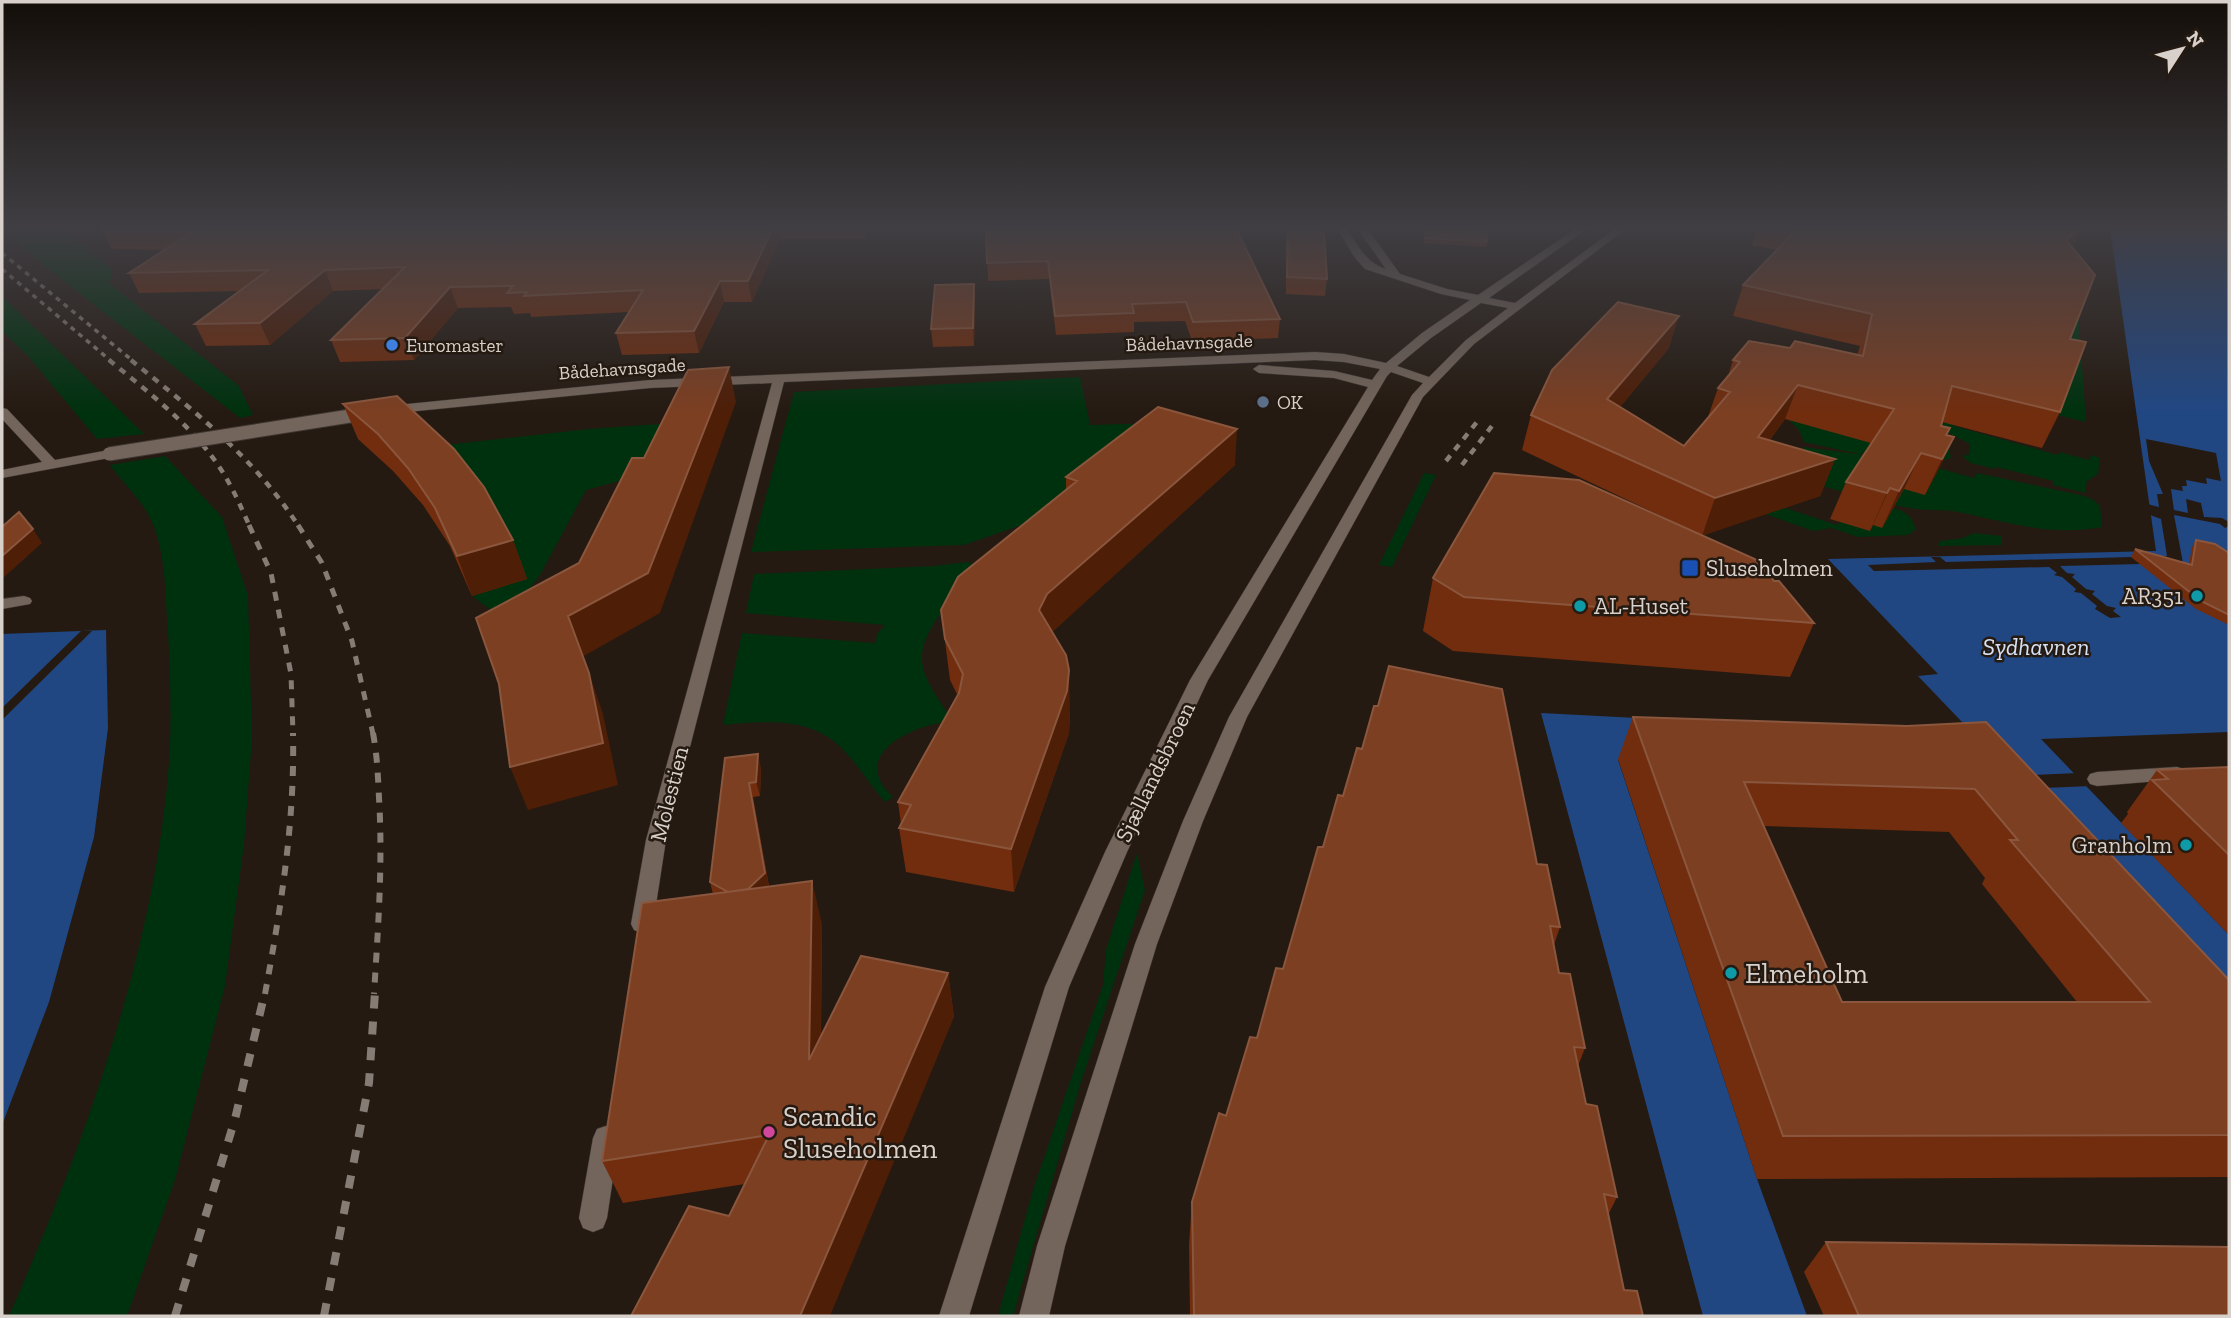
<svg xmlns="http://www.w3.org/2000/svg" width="2231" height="1318" font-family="'Zilla Slab',serif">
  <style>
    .green { fill: #00310e }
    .water { fill: #214783 }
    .pier { fill: #251a11 }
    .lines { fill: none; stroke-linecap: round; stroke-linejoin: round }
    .minor-casing { stroke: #3e3631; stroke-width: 1 }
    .minor { fill: #73655b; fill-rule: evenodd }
    .rail-far4 { stroke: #857c75; stroke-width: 3.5; stroke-dasharray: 5 5; stroke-linecap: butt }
    .rail-far3 { stroke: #857c75; stroke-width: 4.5; stroke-dasharray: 7 7; stroke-linecap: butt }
    .rail-far2 { stroke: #857c75; stroke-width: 5; stroke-dasharray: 9 9; stroke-linecap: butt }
    .rail-far1 { stroke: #857c75; stroke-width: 6; stroke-dasharray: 10 10; stroke-linecap: butt }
    .rail { stroke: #857c75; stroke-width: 8; stroke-dasharray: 13 13; stroke-linecap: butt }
    .minor-bridge-casing { stroke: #3e3631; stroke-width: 15; stroke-linecap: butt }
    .minor-bridge { stroke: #73655b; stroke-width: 13 }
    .wall { fill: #712d0e; fill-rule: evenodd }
    .shaded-wall { fill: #4e1e07 }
    .building { fill: #7c3f22; stroke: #8a563d; stroke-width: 2; fill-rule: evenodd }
    .shop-dot { fill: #3f7fe0; stroke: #251a11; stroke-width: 2.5 }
    .service-dot { fill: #5c6f8a; stroke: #251a11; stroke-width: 2.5 }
    .transit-dot { fill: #1a4fb4; stroke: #251a11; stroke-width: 2.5 }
    .culture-dot { fill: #0f9aa8; stroke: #251a11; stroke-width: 2.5 }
    .hotel-dot { fill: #d1479c; stroke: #251a11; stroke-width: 2.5 }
    .labels { text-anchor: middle; stroke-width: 5; stroke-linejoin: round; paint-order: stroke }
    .far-street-label { font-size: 19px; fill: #d8d0ca; stroke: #251a11 }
    .far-poi-label { font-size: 19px; fill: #d8d0ca; stroke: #251a11; text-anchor: start }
    .poi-label { font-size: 23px; fill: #d8d0ca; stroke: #251a11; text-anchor: start }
    .street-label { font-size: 23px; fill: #d8d0ca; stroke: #251a11 }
    .water-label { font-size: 24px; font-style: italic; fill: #d6e2f5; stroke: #251a11 }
    .near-poi-label { font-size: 28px; fill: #d8d0ca; stroke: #251a11; text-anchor: start }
  </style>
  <rect width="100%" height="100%" fill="#251a11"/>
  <path class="green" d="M2 228H61L112 269 110 284 239 386 253 415 240 418 47 268Z
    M2077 293 2086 422 2011 404Z
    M2 296 144 434 97 439 28 356 2 331Z
    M1080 377 1090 425 1165 423 1048 516 964 545 751 552 794 392Z
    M1793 386 1955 423 1954 426 2058 455 2060 452 2089 460 2091 455 2100 458 2098 474 2087 481 2085 493 2053 485V481L1996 467 1995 469 1971 463 1962 456 1970 454V444L1945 431Z
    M1779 410 1948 444 1951 458 1943 460 1874 452 1859 454 1804 442 1799 430Z
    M687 422 627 479 586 490 540 575 530 588 521 597 491 610 472 596 526 579 427 447 589 429Z
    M1804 447 1916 462 1974 478 1977 473 2081 495 2092 499 2100 506 2102 527C2049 537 2008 522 1958 512 1942 509 1925 511 1910 508 1871 502 1832 488 1795 478L1789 470Z
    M165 456 222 517 248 596 252 738 244 844 225 986 175 1180 127 1316H9C84 1145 155 950 169 763 172 719 170 674 168 630 165 594 166 548 149 516 140 498 122 482 110 465Z
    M1424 473 1436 475 1392 567 1379 565Z
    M1733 491 1837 525 1840 522 1873 525 1892 507C1906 512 1911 515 1916 529L1908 535 1858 537 1832 528 1813 531 1768 515Z
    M1974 533 2002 536V545L1938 546 1940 541 1963 538Z
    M966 562 982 565C962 589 921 627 922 659 922 680 943 704 952 721 915 724 846 754 893 797L885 802C870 785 854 759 837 744 805 716 761 722 723 725L742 633 875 643 877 634 885 625 746 613 754 574 934 566Z
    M1137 853 1145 890 1081 1082 1013 1316H998L1033 1190 1103 985 1106 950Z"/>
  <path class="water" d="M2110 228H2229V732L2041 739 2229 935V1006L1997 762 1618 760 1757 1179 1807 1316H1703L1541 713 1849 729 1963 723 1918 676 1938 674 1828 559 2156 551Z
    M106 630 108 728 94 837 49 1002 2 1125V634Z"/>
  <path class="pier" d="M2146 439 2216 453 2221 481 2206 478 2207 484 2186 480 2187 486H2182L2183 491 2171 489 2174 510 2188 513 2186 499 2201 503 2204 517 2222 518 2229 522V526L2225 528 2220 524 2174 515 2183 563 2060 566 2067 573 2075 574 2072 577 2086 589 2095 591 2092 594 2107 606 2116 608 2113 611 2121 617 2110 618 2095 609 2097 606 2081 593 2074 592 2076 589 2062 577 2054 575 2057 573 2049 567 1874 571 1868 565 1936 562 1931 557H1940L1946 562 2167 556 2161 519 2150 515 2147 504 2159 507 2157 494H2163L2149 461Z
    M81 631H92L2 720V708Z
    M2079 773 2091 786 2019 789 2008 776Z"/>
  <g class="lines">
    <g class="minor-casing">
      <path id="minor" d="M1337 228H1347C1358 246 1365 262 1386 269L1357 228H1367L1400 274 1447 289 1478 295 1577 228H1588L1489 298 1515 303 1616 228H1627L1474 344 1423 397 1247 717 1203 821 1157 944 1065 1246 1049 1316H1019L1037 1246 1135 944 1183 821 1229 717 1412 395 1423 383 1391 372 1387 376 1208 680 1127 852 1069 987 969 1316H939L1045 987 1105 852 1190 680 1368 387 1334 378 1259 373 1253 369 1259 365 1334 371 1372 380 1380 369 1344 362 1315 360 784 382 666 840 653 924 650 930 642 933 634 930 631 924 646 840 772 383 650 388 397 413 391 409 397 405 650 380 1315 352 1344 354 1386 363 1422 333 1470 300 1441 294 1365 269 1355 258ZM1481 303 1508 308 1466 340 1429 377 1397 366 1431 338Z
        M2 408 7 409 55 460 109 450 116 454 109 458 2 478V470L42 462 2 419Z
        M24 596 30 598 32 601 30 604 2 609V599Z
        M2177 767 2184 769 2187 774 2184 779 2097 786 2090 784 2087 779 2090 774 2097 772Z
        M606 1126 615 1129 619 1138 607 1218 603 1228 593 1232 583 1228 579 1218 593 1138 597 1129Z"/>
    </g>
    <use href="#minor" class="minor"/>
    <path class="rail-far4" d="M2 253 133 361
      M2 269 111 361"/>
    <path class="rail-far3" d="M109 360C152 395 202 433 229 483 237 497 243 512 250 527
      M131 360C193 410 256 459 299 527
      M1446 461 1480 418
      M1462 465 1495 422"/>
    <path class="rail-far2" d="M249 525 271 573 291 674 293 734
      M298 525 322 563 352 641 373 734"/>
    <path class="rail-far1" d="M373 733C377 754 378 776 379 798 383 863 378 929 374 994
      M265 994C281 907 295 821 293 733"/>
    <path class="rail" d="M175 1316 235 1119 265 992
      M324 1316 369 1083 375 992"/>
    <g class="minor-bridge-casing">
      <path id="minor-bridge" d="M109 454 369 413"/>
    </g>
    <use href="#minor-bridge" class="minor-bridge"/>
  </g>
  <path class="wall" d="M106 228H867L866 239H780L752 302H724L699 353 622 355 616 333 629 312 531 317 530 313 514 314 511 307 458 308 414 360 340 362 331 340 383 289 333 291 270 345 206 346 195 324 240 291 139 293 129 273 164 250 112 249 102 230Z
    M986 228 1280 319 1278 338 1192 341 1185 321 1134 322V332L1056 335 1049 279 988 281Z
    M1424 228H1486L1487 242 1486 247 1424 243Z
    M1757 228H2062L2072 248 2070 339 2060 412 2042 448 1942 422 1941 426 1947 435 1954 437 1925 495 1904 489 1882 528 1873 525 1870 531 1830 519 1846 482 1871 443 1785 419 1769 441 1835 459 1820 496 1702 535 1774 581 1814 623 1790 677 1453 651 1423 631 1433 578 1695 532 1522 450 1531 415 1669 348 1620 407 1684 446 1708 417 1718 388 1728 376 1733 360 1790 348 1857 355 1860 346 1733 316 1743 285 1777 250 1752 245Z
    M1288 231 1327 279 1325 296 1286 294V247Z
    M974 284 975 301 974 346 933 347 931 329Z
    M343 404 513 540 527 579 472 596 450 546 423 505 393 471 358 439Z
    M1235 465 1052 632 1070 712 1069 733 1014 892 906 872 899 828 901 824 898 802 958 696 950 680 941 610 1066 490V477Z
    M2196 540 2229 553V625L2196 609 2131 557 2135 549 2189 564 2192 547Z
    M1633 717 1907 726 2229 980V1177L1757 1179 1618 759ZM1764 826 1949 832 1985 878 1982 884 2077 1002H1842Z
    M725 758 761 768 760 796 753 797 769 886 822 924 821 1036 948 973 954 1017 729 1216 745 1184 623 1203 602 1161 713 894 710 882Z
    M2229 767V935L2121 823 2128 814 2127 812 2157 770Z
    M1343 796 1537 864 1560 927 1554 945 1559 973 1585 1048 1578 1066 1586 1104 1617 1197 1608 1215 1624 1290 1643 1316H1190L1189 1244 1192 1202 1283 969 1323 847Z
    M1826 1242 2229 1316H1824L1804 1272Z"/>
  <path class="shaded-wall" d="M773 228H778L780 239 752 302 748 281Z
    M2081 230 2067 259 2066 240Z
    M325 270 333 291 270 345 260 323Z
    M720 281 724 302 699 353 694 331Z
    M974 284 975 301 974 346 973 328Z
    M450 287 458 308 414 360 405 338Z
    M1679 316 1669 348 1598 434 1607 399Z
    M729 367 736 402 660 613 582 657 568 616Z
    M1798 385 1785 419 1745 473 1758 437Z
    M1237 429 1235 465 1049 635 1039 610 1047 594Z
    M1954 437 1937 473 1925 495 1942 459Z
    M1921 453 1904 489 1882 528 1899 491Z
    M1835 459 1820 496 1702 536 1715 498Z
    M1890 488 1873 525 1870 531 1887 493Z
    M33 529 42 543 2 579V556Z
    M513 540 527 579 472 596 457 556Z
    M1069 670 1070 712 1069 733 1014 892 1011 849Z
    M589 673 603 714 618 785 528 810 510 767Z
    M758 754 761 768 760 796 756 782Z
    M749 783 769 887 743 912Z
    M812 881 822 924 820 1103 809 1060Z
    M948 973 954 1017 830 1316H800Z"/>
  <path class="building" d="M106 228H773L748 281H720L694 331 616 333 643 290 524 296 527 292 507 293 513 286 450 287 405 338 331 340 405 267 325 270 260 323 195 324 268 270 129 273 194 231 102 230Z
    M986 228H1236L1280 319 1193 322 1186 302 1132 304 1134 313 1055 316 1048 261 987 263Z
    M1425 228H1486L1487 242 1425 238Z
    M1798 228H2062L2081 230 2066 240 2095 275 2070 339 2086 342 2060 412 1952 386 1941 426 1950 428 1946 435 1954 437 1942 459 1921 453 1899 491 1890 488 1887 493 1846 482 1894 409 1798 385 1758 437 1835 459 1715 498 1531 415 1552 370 1618 302 1679 316 1607 399 1684 446 1730 392 1718 388 1740 362 1733 360 1749 341 1790 348 1795 341 1863 356 1872 314 1743 285Z
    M1288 231 1324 232 1327 279 1287 277Z
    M974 284 973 328 931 329 935 285Z
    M729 367 648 573 568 616 589 673 603 743 510 767 499 684 476 618 579 563 632 458H644L688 370Z
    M397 396 454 449 484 487 513 540 457 556 435 508 408 468 378 434 343 404Z
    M1158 407 1237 429 1047 594 1039 610 1066 655 1069 670 1067 691 1011 849 899 828 911 805 898 802 959 693 963 674 945 639 941 610 958 577 1077 481 1066 477Z
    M1494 473 1579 480 1757 560 1774 581H1779L1814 623 1464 597 1433 578Z
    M19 512 33 529 2 556V527Z
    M2196 540 2215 544 2229 553V615L2201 601 2135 549 2192 565Z
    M1389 666 1502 689 1537 864 1547 865 1560 927 1550 926 1559 973 1570 974 1585 1048 1574 1047 1586 1104 1597 1106 1617 1197 1604 1194 1624 1290 1637 1291 1643 1316H1194L1192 1202 1219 1113 1226 1116 1250 1037 1257 1038 1276 968 1283 969 1318 847H1323L1338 795 1343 796 1357 748 1362 749 1374 706H1378Z
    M1633 717 1907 726 1986 722 2229 980V1135L1783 1136ZM1744 782 1975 789 2018 840H2010L2150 1002H1842Z
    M758 754 756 782 749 783 765 873 748 889 728 892 710 882 725 758Z
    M2229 767V855L2152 780 2168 779 2157 770Z
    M812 881 809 1060 861 956 948 973 800 1316H631L689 1206 729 1216 769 1135 602 1161 642 903Z
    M1826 1242 2229 1247V1316H1859Z"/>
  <linearGradient id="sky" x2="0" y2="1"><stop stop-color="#140e09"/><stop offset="0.55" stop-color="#403e43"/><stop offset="1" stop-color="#403e43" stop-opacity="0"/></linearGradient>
  <rect width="2231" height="413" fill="url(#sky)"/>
  <circle class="shop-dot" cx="392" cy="345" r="7"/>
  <circle class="service-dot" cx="1263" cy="402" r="7"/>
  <rect class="transit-dot" x="1681" y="559" width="18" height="18" rx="3.5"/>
  <g class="culture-dot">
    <circle cx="2197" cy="596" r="7"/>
    <circle cx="1580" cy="606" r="7"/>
    <circle cx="2186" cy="845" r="7"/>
    <circle cx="1731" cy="973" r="7"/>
  </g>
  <circle class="hotel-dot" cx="769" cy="1132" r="7"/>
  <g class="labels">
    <g class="far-street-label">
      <text transform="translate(1189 342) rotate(-2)" y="7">Bådehavnsgade</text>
      <text transform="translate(622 368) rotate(-4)" y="7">Bådehavnsgade</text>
    </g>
    <g class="far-poi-label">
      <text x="406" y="352">Euromaster</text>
      <text x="1277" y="409">OK</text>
    </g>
    <g class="poi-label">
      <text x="1706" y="576">Sluseholmen</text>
      <text x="2183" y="604" text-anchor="end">AR351</text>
      <text x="1594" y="614">AL-Huset</text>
      <text x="2172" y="853" text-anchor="end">Granholm</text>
    </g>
    <g class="street-label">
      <text transform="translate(1155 772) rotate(-64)" y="8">Sjællandsbroen</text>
      <text transform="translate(669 794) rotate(-76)" y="8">Molestien</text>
    </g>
    <g class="water-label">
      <text x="2036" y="655">Sydhavnen</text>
    </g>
    <g class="near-poi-label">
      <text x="1745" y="983">Elmeholm</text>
      <text x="783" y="1126">Scandic<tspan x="783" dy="32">Sluseholmen</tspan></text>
    </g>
  </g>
  <rect width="2231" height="1318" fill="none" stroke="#d8d0ca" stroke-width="7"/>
  <g transform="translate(2182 49) rotate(54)" stroke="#251a11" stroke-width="5" paint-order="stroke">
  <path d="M0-5L12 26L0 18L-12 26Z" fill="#d8d0ca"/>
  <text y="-10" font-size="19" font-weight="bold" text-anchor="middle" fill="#d8d0ca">N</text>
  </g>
</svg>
